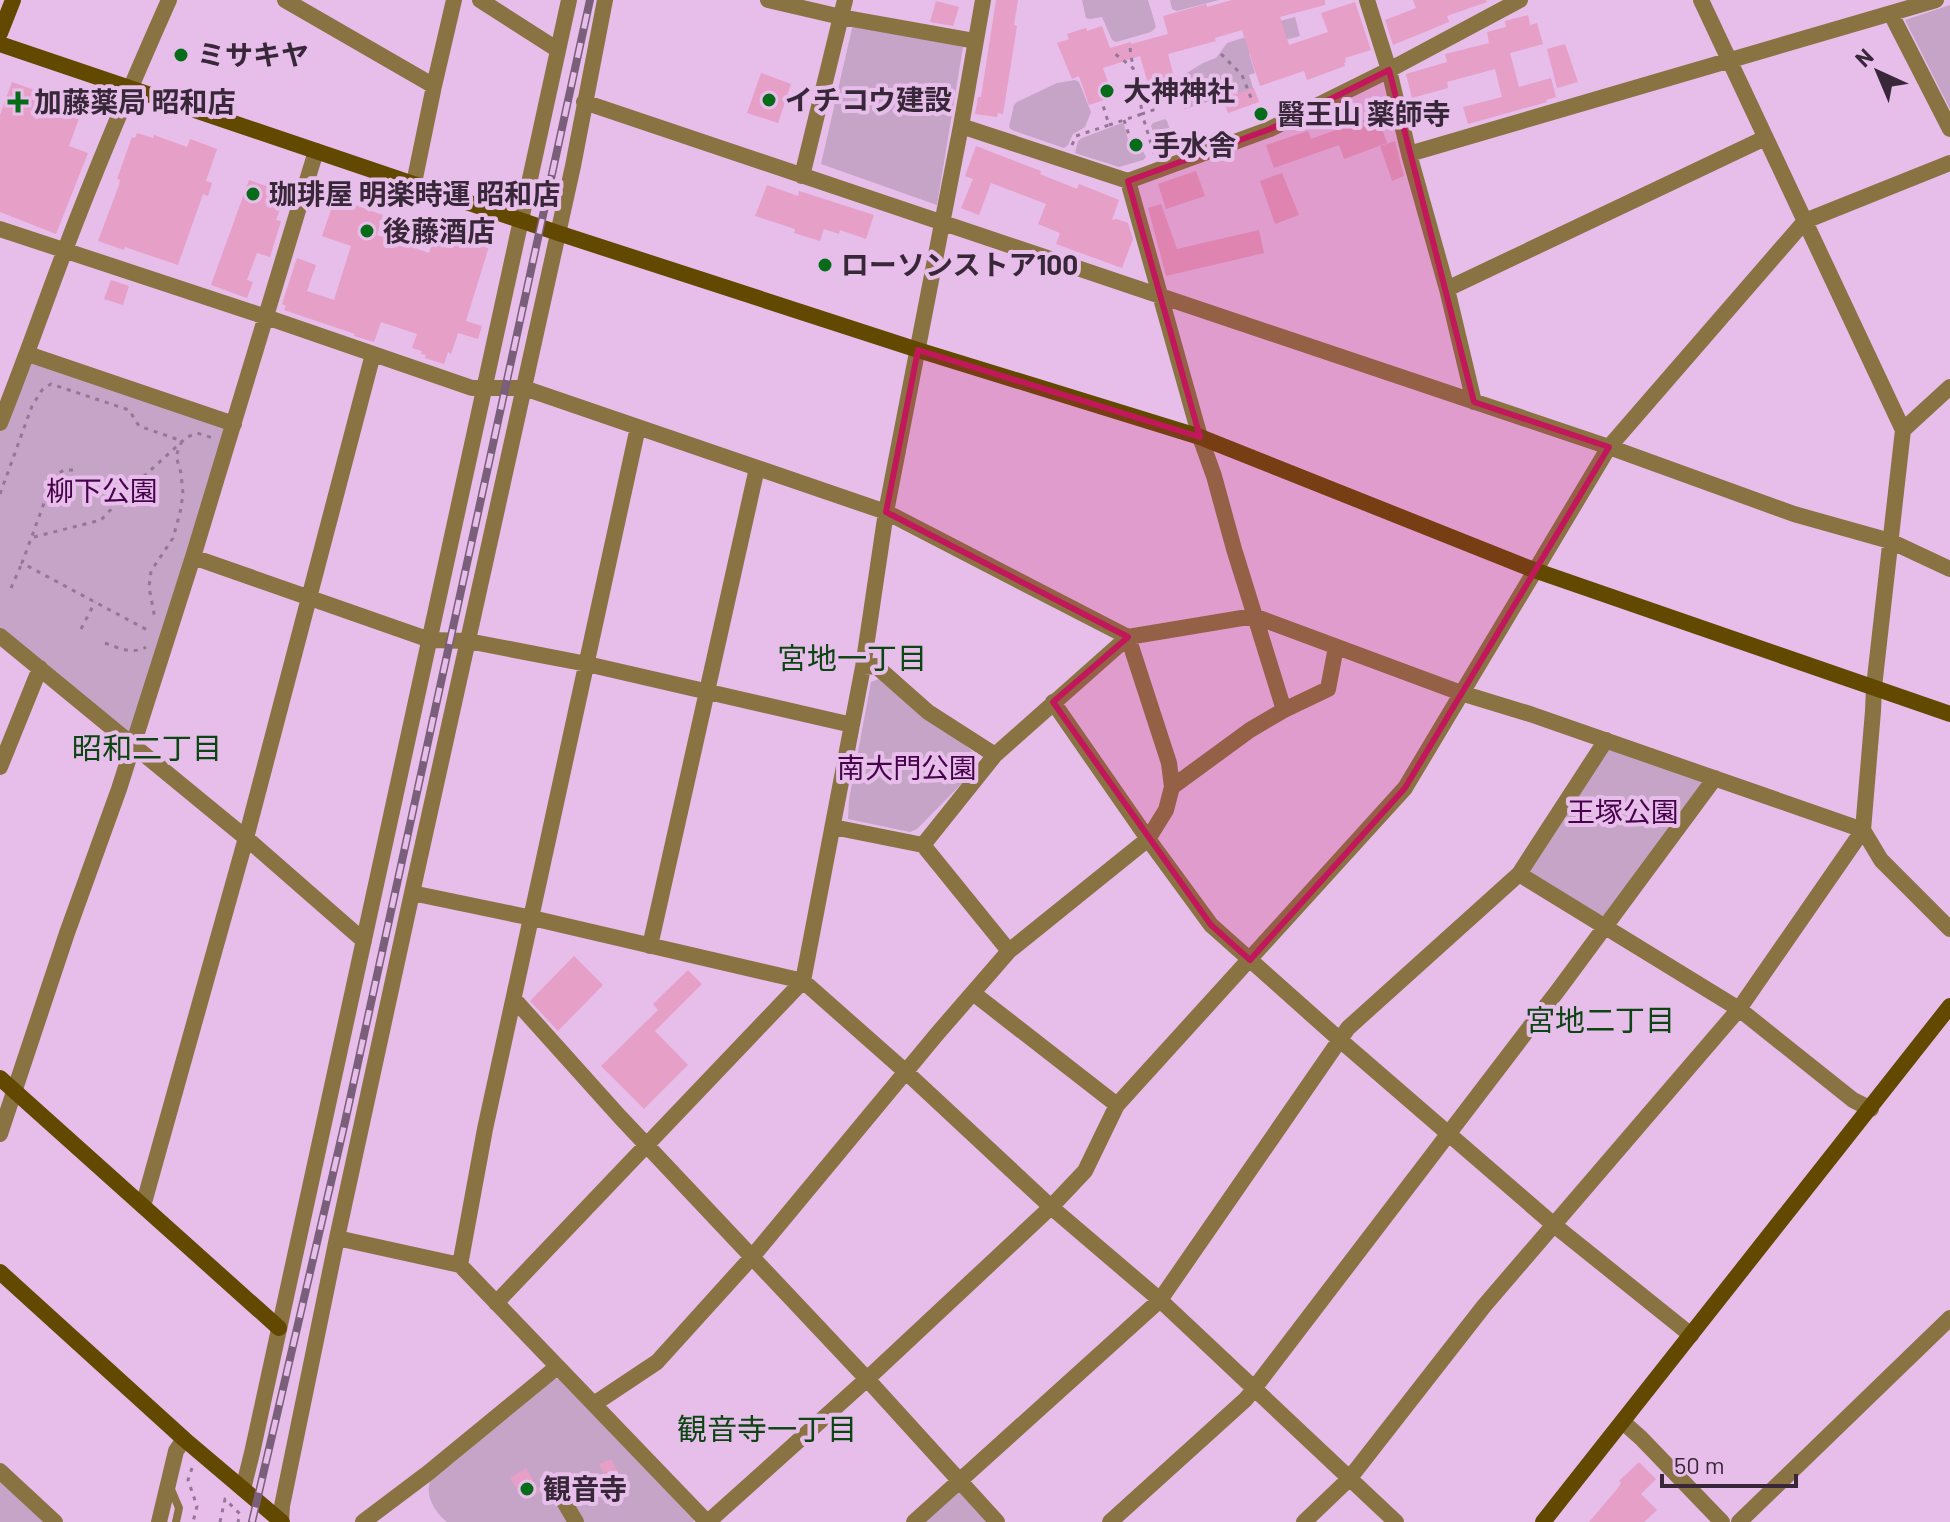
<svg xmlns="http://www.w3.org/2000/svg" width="1950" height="1522" font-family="Barlow,'Noto Sans JP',sans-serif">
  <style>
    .green { fill: #c5a4c7 }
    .building { fill: #e69fc7 }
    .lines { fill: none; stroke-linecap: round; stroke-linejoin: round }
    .path { stroke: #947696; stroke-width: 3; stroke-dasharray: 4 6; stroke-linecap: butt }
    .lane { stroke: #897343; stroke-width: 8 }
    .street { stroke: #897343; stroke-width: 16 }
    .secondary { stroke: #634800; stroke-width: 16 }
    .rail-casing { stroke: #795f7a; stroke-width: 8 }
    .rail { stroke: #e7bdea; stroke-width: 5; stroke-dasharray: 15; stroke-linecap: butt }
    .marked { fill: #c2185b; fill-opacity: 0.2; stroke: #c2185b; stroke-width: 6; stroke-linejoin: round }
    .poi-dot { fill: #076c19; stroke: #e7bdea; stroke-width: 3 }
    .labels { text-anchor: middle; stroke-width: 8; stroke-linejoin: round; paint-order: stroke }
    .poi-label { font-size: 28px; font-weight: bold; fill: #372738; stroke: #e7bdea; text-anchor: start }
    .park-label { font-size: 28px; fill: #46034c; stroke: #e7bdea }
    .neighbourhood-label { font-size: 30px; fill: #0b4612; stroke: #e7bdea }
  </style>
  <rect width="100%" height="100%" fill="#e7bdea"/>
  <path class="green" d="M1082 0H1148L1156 27 1151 32 1116 42 1112 40 1102 17 1090 19 1086 18Z
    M1170 0H1219L1177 11 1172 9Z
    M1950 5V109L1905 20Z
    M1295 17 1300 36 1266 45 1261 26Z
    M853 24 963 47 937 205 821 164Z
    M1259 33 1264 47 1249 53 1255 73 1249 75 1257 101 1243 106 1238 92 1185 109 1176 83 1177 79 1203 63 1216 58 1227 43Z
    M1075 80 1079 82 1091 112 1085 127 1073 134 1068 145 1064 148 1012 130 1009 127 1014 105 1017 102 1057 83Z
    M1165 119 1167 121 1173 138 1171 141 1160 144 1157 142 1151 126 1153 123Z
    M1122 123 1124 124 1131 152 1142 149 1146 157 1143 160 1119 167 1075 153 1078 141 1082 138Z
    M30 357 230 426 132 740 0 632V431Z
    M879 679 971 750 977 757 978 767 917 829 910 832 848 819 849 800 871 682Z
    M1608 745 1705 781 1604 920 1527 872Z
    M560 1378 694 1520 693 1522H447C434 1512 421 1490 434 1475 439 1470 446 1467 452 1464L547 1381Z
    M0 1477 48 1522H0Z
    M959 1488 990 1522H921Z"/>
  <path class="building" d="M996 0H1018L1014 25 1017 26 1003 114 998 113 997 117 975 114 978 97H981Z
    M1232 0H1325V5L1280 17 1289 45 1328 32 1321 13 1355 2 1371 50 1345 58 1346 62 1344 63 1345 66 1307 80 1304 71 1260 86 1242 30 1215 38 1216 41 1168 54 1174 77 1148 84 1140 56 1103 68 1113 97 1089 105 1079 76 1072 79 1057 43 1069 39 1067 34 1086 28 1087 31 1102 26 1110 48 1131 42V44L1168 34 1163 16 1206 4 1207 7Z
    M1413 0H1486L1487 2 1447 16 1449 22 1393 45 1385 20 1416 8Z
    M936 1 959 7 953 26 930 22Z
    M1528 15 1530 25 1537 23 1543 44 1510 53 1519 87 1551 78 1556 97 1546 100 1547 102 1468 124 1463 107 1502 97 1495 69 1447 82 1448 88 1412 98 1406 74 1447 62 1445 54 1489 43 1487 32 1506 27 1505 21Z
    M1565 44 1578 82 1557 88 1547 49Z
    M761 73 791 84 778 123 747 113Z
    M12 82 60 99 62 94 85 102 69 146 88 153 56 234 0 212V115Z
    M1254 88 1259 102 1228 113 1222 98Z
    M1377 115 1387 143 1344 159 1339 145 1274 168 1266 145 1308 131 1311 139Z
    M137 133 153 138 154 135 187 147 190 139 217 149 206 181 212 183 208 196 203 194 178 265 125 247 124 250 98 241 119 185 120 180 117 179 132 137 135 138Z
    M1395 141 1404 176 1392 181 1380 146Z
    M976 146 1041 171 1040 174 1077 189 1079 184 1119 200 1112 220 1117 219 1128 223 1133 239 1122 268 1056 244 1060 233 1038 224 1046 204 991 183 979 215 961 208 973 179 965 176Z
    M1196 171 1205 196 1166 209 1158 184Z
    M1282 173 1299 215 1275 224 1260 181Z
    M249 180 286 193 276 220 281 221 270 257 257 253 247 280 253 282 247 298 211 285Z
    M767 185 798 196 799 191 874 215 866 239 840 230 839 234 824 229 820 241 794 233 795 229 755 216Z
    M335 198 383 215 377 235 429 253 433 240 437 241 439 234 468 244 472 233 491 240 466 321 482 326 478 339 458 333 451 354 448 352 444 364 425 358 426 355 421 354 422 351 412 348 417 334 381 322 374 342 354 336 355 334 284 310 286 306 282 304 297 258 316 265 307 291 334 300 351 246 322 236Z
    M1161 204 1177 249 1259 230 1264 253 1166 276 1148 208Z
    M111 280 129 286 123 305 104 299Z
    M574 956 603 985 558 1031 530 1001Z
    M688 970 702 984 655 1031 688 1065 644 1109 601 1066 658 1010 653 1004Z
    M611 1459 630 1495 618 1501 599 1464Z
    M1639 1462 1656 1479 1641 1494 1657 1510 1644 1522H1589L1618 1488 1621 1483 1619 1481Z
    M526 1468 540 1492 524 1500 510 1478Z"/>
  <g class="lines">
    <path class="path" d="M1130 48 1133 68
      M1221 54 1242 75 1253 103
      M1124 120 1131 141
      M1109 125 1142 114 1139 89 1133 68 1114 53
      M1072 145 1076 136 1109 125 1102 102
      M1154 153 1142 114 1156 109
      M73 470H64L54 476 22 563 151 632
      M0 494 32 406 42 390 51 384 129 410 139 426 182 441 176 456 181 473 183 494 180 513 173 538 151 571 149 587 155 619
      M34 537 101 520 132 487 187 437 197 433 213 438
      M11 588 22 563
      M81 629 95 602
      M105 643C119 648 132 655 146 647
      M192 1468 188 1480 197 1506 193 1522
      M220 1522 225 1499 240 1514 238 1522"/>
    <path class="lane" d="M170 1487 179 1508 176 1522"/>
    <path class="street" d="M285 0 434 86
      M480 0 558 50
      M768 0 841 17 975 41
      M983 0 961 126 886 512 863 667 803 981 906 1072 1051 1207 1160 1300 1396 1522
      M1367 0 1389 70 1409 154 1447 289 1474 402
      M1701 0 1903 430 1874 687 1873 711 1863 830 1881 860 1950 929
      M1891 14 1950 129
      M584 102 1609 447 1794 514 1890 541 1950 569
      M961 126 1128 181 1270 129 1389 70 1520 0
      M1409 154 1936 0
      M802 176 845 0
      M1128 181 1200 437 1214 476 1234 549 1284 710
      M414 183 434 86 454 0
      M0 229 266 317 472 388H524L886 512 1128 637 1254 616 1461 693 1530 714 1863 830 1739 1009 1484 1306 1349 1479 1304 1522
      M1447 289 1765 138
      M28 354 234 424
      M0 423C23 366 43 308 65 250 97 166 132 83 169 0
      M1903 430 1950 387
      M193 557 430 640 468 641 587 664 852 725
      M0 636 246 838 364 941
      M863 667 876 666 928 712 995 755
      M1053 702 1148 839 1211 925 1340 1040 1554 1225 1691 1335
      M0 767 40 668
      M1172 787 1250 730 1284 710 1328 689 1336 647
      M833 827 923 845 1009 951
      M1519 874 1739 1009 1853 1100 1871 1109
      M412 893 532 918 803 981 496 1303
      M650 946 757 468
      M973 993 1117 1105
      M514 999 620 1117 867 1379 997 1522
      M0 1134 67 933 119 789 193 557 316 151
      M143 1206 246 838 373 354
      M337 1238 460 1265 707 1522
      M460 1265 485 1129 638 427
      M594 1404 657 1362 752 1257 937 1034 1009 951 1148 839 1166 810 1172 787 1169 763 1128 637 995 755 923 845
      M1623 1422 1641 1438 1722 1522
      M0 1471 55 1522
      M243 1489 252 1453 569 0
      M559 1493 576 1522
      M159 1522 176 1451 184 1439
      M281 1522 282 1506 337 1238 412 893 573 166 605 0
      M363 1522 428 1473 557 1367
      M708 1522 867 1379 1051 1207 1085 1171 1117 1105 1405 788 1609 447 1805 221 1950 163
      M914 1522 1160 1300 1348 1028 1519 874 1606 740
      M1110 1522 1246 1399 1559 989 1715 778
      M1739 1522 1950 1318"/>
    <path class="secondary" d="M0 33 13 0
      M0 44 558 233 918 350 1200 437 1534 570 1950 714
      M0 1078 279 1328
      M0 1272 184 1439 282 1522
      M1543 1522 1950 1006"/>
    <g class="rail-casing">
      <path id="rail" d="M252 1522 345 1122 590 0"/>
    </g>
    <use href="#rail" class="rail"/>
  </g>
  <path class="marked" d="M1389 70 1474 402 1609 447 1405 788 1250 960 1211 925 1053 702 1128 637 886 512 918 350 1200 437 1128 181 1270 129Z"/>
  <g class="poi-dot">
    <circle cx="181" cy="55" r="8"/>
    <circle cx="1107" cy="91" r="8"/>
    <circle cx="769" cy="100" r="8"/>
    <path d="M14 90h8v8h8v8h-8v8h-8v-8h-8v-8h8z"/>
    <circle cx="1261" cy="114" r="8"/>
    <circle cx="1136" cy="145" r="8"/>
    <circle cx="253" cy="194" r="8"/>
    <circle cx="367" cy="231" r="8"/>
    <circle cx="825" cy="265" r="8"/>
    <circle cx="527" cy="1489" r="8"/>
  </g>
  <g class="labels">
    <g class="poi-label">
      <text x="197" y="65">ミサキヤ</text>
      <text x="1123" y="101">大神神社</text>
      <text x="785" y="110">イチコウ建設</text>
      <text x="34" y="112">加藤薬局 昭和店</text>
      <text x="1277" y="124">醫王山 薬師寺</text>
      <text x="1152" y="155">手水舎</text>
      <text x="269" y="204">珈琲屋 明楽時運 昭和店</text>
      <text x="383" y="241">後藤酒店</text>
      <text x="841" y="275">ローソンストア100</text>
      <text x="543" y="1499">観音寺</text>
    </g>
    <g class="park-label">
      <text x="102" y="501">柳下公園</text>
      <text x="907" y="778">南大門公園</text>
      <text x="1623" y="822">王塚公園</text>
    </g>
    <g class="neighbourhood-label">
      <text x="852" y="669">宮地一丁目</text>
      <text x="147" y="759">昭和二丁目</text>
      <text x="1600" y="1031">宮地二丁目</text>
      <text x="767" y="1440">観音寺一丁目</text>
    </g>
  </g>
  <g transform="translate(1878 72) rotate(316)" stroke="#e7bdea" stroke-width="6" paint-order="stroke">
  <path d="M0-6L14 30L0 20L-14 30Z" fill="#372738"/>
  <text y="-12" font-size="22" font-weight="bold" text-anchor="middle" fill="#372738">N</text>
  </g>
  <path d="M1662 1474v12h134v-12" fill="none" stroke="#372738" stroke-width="4"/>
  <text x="1674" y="1474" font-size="24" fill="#372738" stroke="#e7bdea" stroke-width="6" paint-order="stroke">50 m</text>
</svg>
